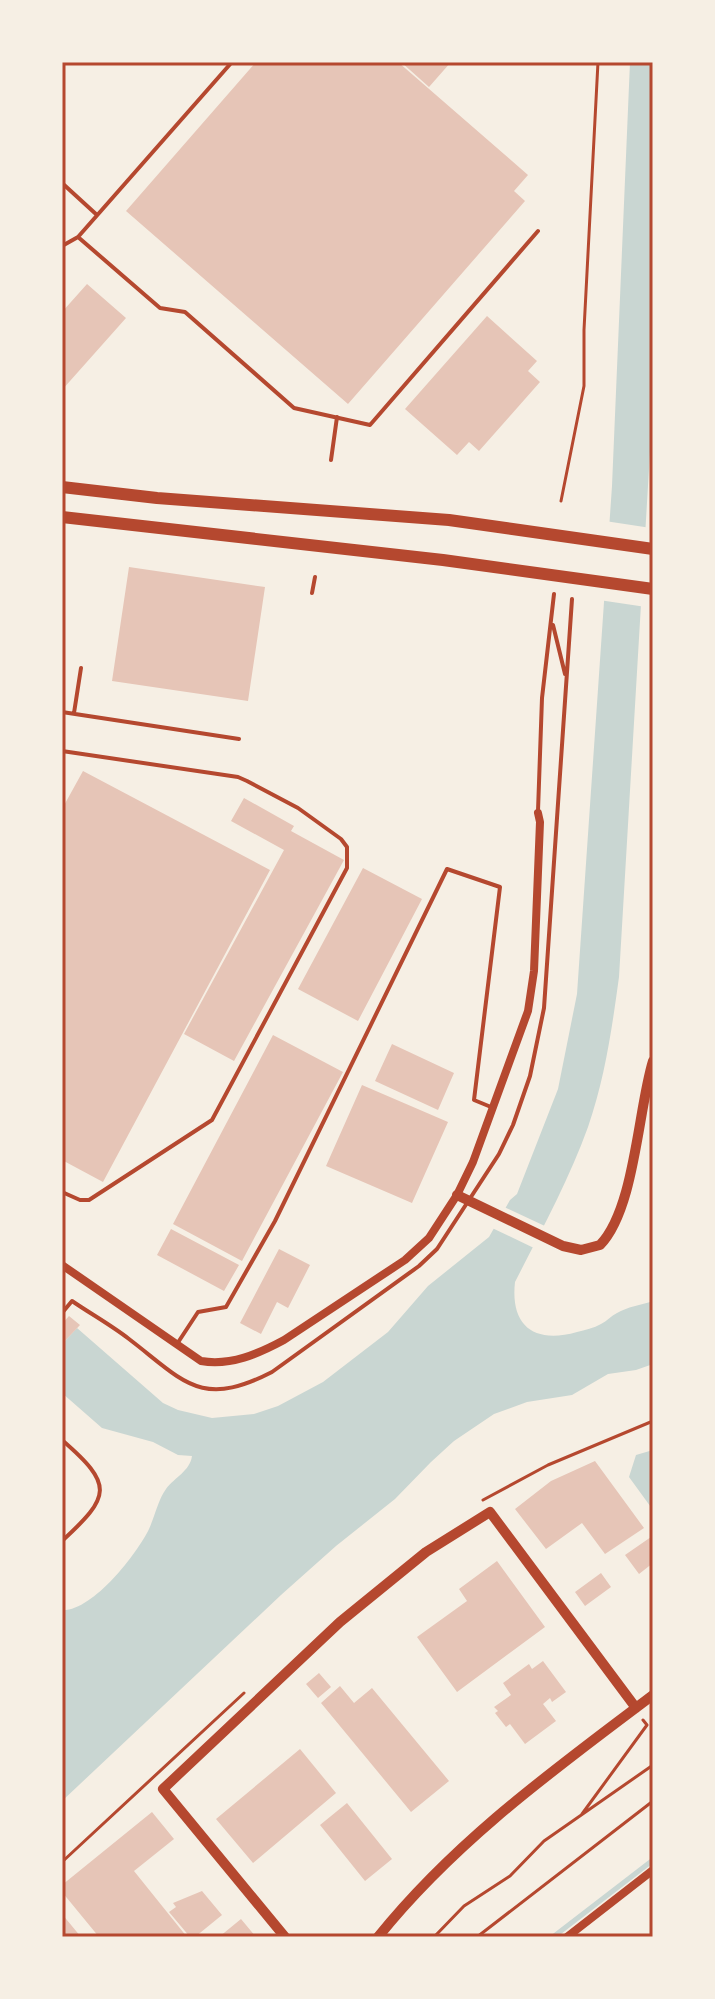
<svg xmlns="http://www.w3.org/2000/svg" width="715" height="1999" font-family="Overpass,sans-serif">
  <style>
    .water { fill: #c9d6d2 }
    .pier { fill: #f6efe4 }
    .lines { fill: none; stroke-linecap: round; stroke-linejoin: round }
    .stream { stroke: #c9d6d2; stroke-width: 5 }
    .building { fill: #e6c5b7 }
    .path { stroke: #b5482f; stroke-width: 3 }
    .service { stroke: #b5482f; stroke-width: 4 }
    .minor { stroke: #b5482f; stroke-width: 8 }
    .tertiary { stroke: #b5482f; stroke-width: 10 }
    .trunk { stroke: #b5482f; stroke-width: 12 }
    .neatline { fill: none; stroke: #b5482f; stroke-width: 3 }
  </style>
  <rect width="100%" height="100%" fill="#f6efe4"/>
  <path class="water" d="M630 62H653V401L619 977C612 1028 605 1078 588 1127 569 1180 541 1231 515 1282 510 1327 535 1344 577 1332 585 1330 594 1328 601 1324 607 1321 611 1316 617 1313 627 1307 641 1305 653 1301V1364L636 1370 608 1374 572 1395 527 1402 494 1414 454 1441 431 1462 395 1499 336 1546 281 1595 62 1801V1610C92 1612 137 1554 149 1529 155 1516 158 1500 166 1489 175 1477 190 1471 192 1456L178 1455 153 1442 102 1428 62 1393V1344L77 1328 163 1403 178 1410 212 1418 254 1414 278 1406 323 1382 388 1332 428 1286 489 1237 510 1200 517 1194 558 1089 577 994 612 486Z
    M653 1450V1510L629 1477 636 1455Z"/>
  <path class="pier" d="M605 521 651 528 646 607 599 600Z
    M502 1206 547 1227 536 1249 490 1227Z"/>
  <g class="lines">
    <path class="stream" d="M553 1937 653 1860"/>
  </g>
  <path class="building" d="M256 62H398L528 175 514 191 525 201 348 404 126 211Z
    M401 62H451L429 87Z
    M87 284 126 318 62 390V312Z
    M487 316 537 361 528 371 540 382 479 451 469 442 457 455 405 409Z
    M129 567 265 587 248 701 112 681Z
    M83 771 270 870 103 1182 62 1160V809Z
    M244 798 294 826 291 831 344 860 234 1061 184 1034 284 850 231 821Z
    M363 868 422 899 358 1021 298 989Z
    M273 1035 343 1072 242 1261 173 1224Z
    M392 1044 454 1073 438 1110 375 1081Z
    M362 1085 448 1122 412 1203 326 1166Z
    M171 1229 239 1265 224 1291 157 1255Z
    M279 1249 310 1265 288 1308 277 1302 261 1334 240 1323Z
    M69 1316 80 1325 62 1344V1324Z
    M595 1461 644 1528 605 1554 582 1523 546 1549 515 1509 551 1481Z
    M651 1537 653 1563 639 1574 625 1555Z
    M497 1561 545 1627 457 1692 417 1637 467 1601 459 1589Z
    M601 1573 611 1587 585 1606 575 1592Z
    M543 1661 566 1692 552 1702 550 1698 543 1704 556 1721 525 1744 510 1724 506 1727 495 1713 498 1711 494 1707 511 1695 503 1683 529 1664 532 1669Z
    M319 1673 331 1687 318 1698 306 1684Z
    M340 1686 354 1703 372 1688 449 1781 411 1812 321 1703Z
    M300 1749 336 1793 253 1863 216 1819Z
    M347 1803 392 1859 365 1881 320 1825Z
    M152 1812 174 1839 134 1871 187 1937H99L62 1892V1885Z
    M202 1891 222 1915 195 1937H190L169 1912 176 1907 173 1903Z
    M62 1914 81 1937H62Z
    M241 1919 256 1937H219Z"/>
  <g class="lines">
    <path class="path" d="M561 501 584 386V330L598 62
      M483 1500 548 1465 653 1421
      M582 1814 647 1725 643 1720
      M62 1862 244 1693
      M434 1937 464 1906 510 1876 544 1841 653 1765
      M477 1937 653 1801"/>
    <path class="service" d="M62 183 97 215
      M78 237 160 308 185 312 294 408 370 425 538 231
      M62 246 78 237 232 62
      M331 460 337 417
      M312 593 315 577
      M553 625 565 674
      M62 712 239 739
      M74 713 81 668
      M62 751 238 777 247 781 298 808 341 839 347 847V868L212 1120 89 1200H80L62 1192
      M538 811 542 698 554 594
      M62 1313 72 1301C91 1314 111 1325 129 1339 184 1381 200 1409 272 1372L419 1266 437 1249 499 1154 513 1125 530 1076 544 1008 572 599
      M177 1344 198 1312 226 1307 275 1221 447 869 500 887 474 1100 491 1107
      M62 1440C114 1485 111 1496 62 1541"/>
    <path class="minor" d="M62 1265 201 1361C231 1366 258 1354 284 1340L405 1260 429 1238 457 1195 473 1162 528 1011 534 971 540 822 538 813
      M567 1937 653 1870"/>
    <path class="tertiary" d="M457 1195 563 1246 581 1250 600 1245C635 1209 638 1109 653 1061
      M285 1937 163 1789 340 1622 426 1552 490 1512 636 1708
      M378 1937C456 1840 555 1769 653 1695"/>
    <path class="trunk" d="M62 487 157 498 449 520 653 549
      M62 517 443 560 653 589"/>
  </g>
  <rect width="715" height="1999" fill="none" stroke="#f6efe4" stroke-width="128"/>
  <rect x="64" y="64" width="587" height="1871" class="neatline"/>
</svg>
